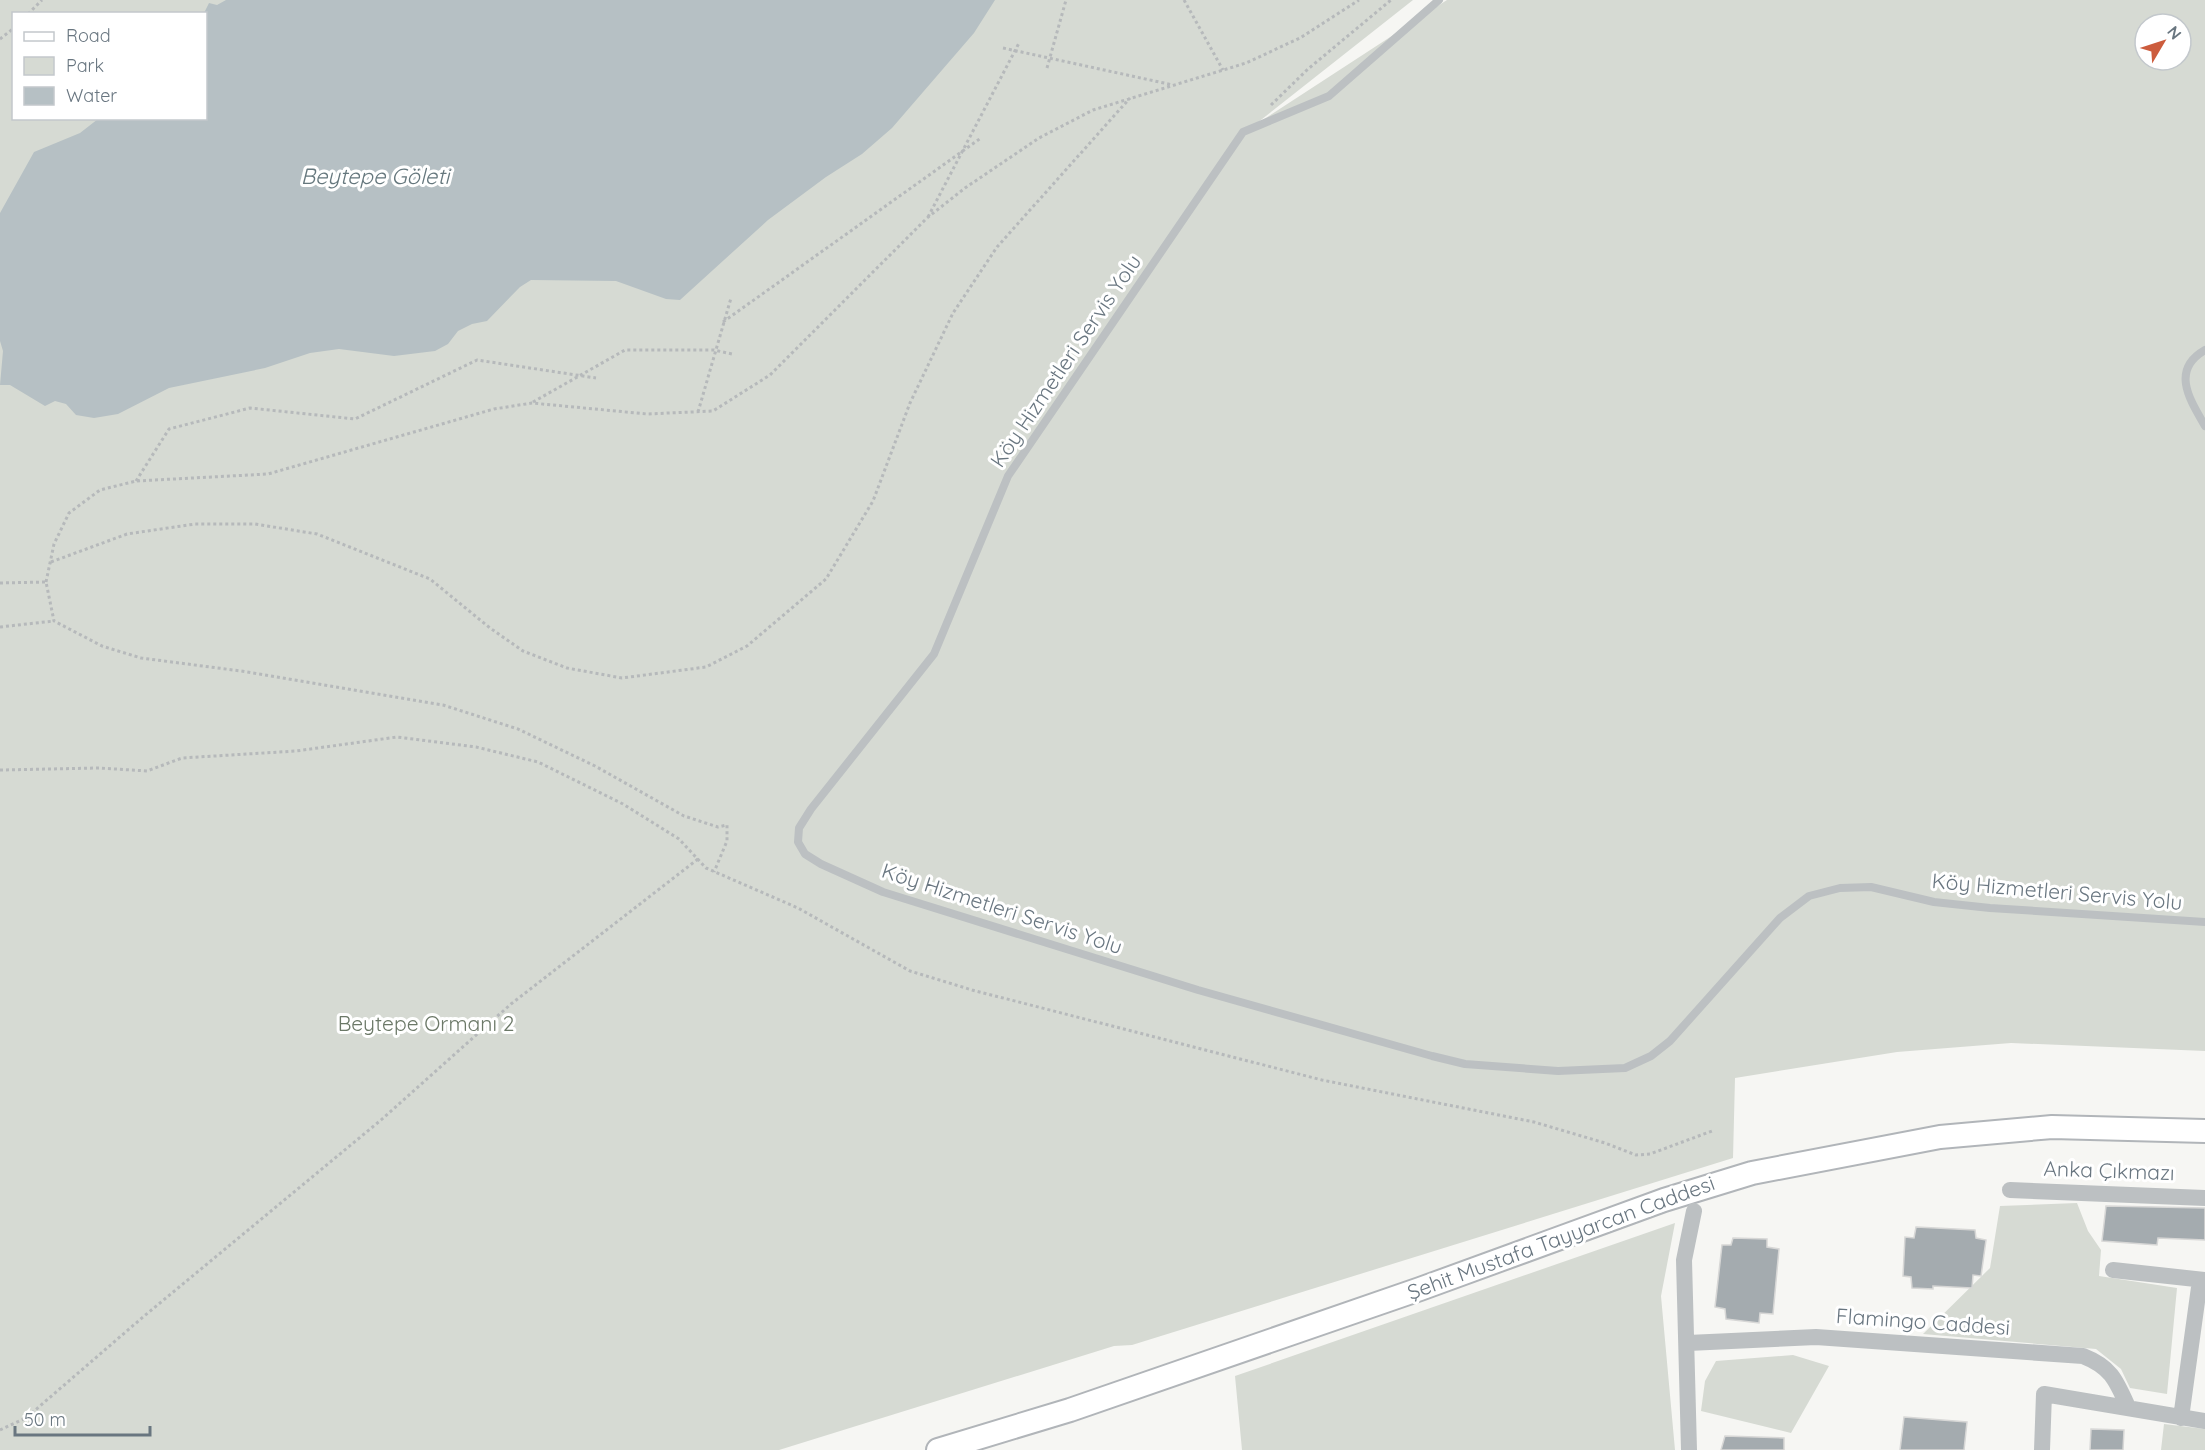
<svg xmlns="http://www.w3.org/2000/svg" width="2205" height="1450" font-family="Quicksand,sans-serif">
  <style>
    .green { fill: #d6dad3; fill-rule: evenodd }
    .water { fill: #b6c0c4 }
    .building { fill: #a4abaf; stroke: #d7d7d6; stroke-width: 1.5 }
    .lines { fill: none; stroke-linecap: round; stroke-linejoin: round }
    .secondary-casing { stroke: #b1b5b9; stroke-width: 26 }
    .path { stroke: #b6b9bb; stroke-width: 3; stroke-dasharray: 3 3; stroke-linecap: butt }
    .service { stroke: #bcc0c2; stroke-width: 8 }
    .minor { stroke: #bcc0c2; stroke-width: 16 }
    .secondary { stroke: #fff; stroke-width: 22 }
    .labels { text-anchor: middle; stroke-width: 6; stroke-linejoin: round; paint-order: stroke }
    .street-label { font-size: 21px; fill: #697680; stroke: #fff }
    .park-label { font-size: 21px; fill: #6b7867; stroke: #fff }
    .water-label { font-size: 22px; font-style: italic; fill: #65777d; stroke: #fff }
  </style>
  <rect width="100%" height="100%" fill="#f6f6f3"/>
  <path class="green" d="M0 0H1413L1252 127 1447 0H2205V1051L2011 1043 1897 1052 1735 1078 1733 1158 1132 1345 1114 1346 779 1450H0ZM14 14H206V118H14ZM2145 24H2181V60H2145Z
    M2077 1203 2088 1231 2101 1250 2099 1276 2177 1288 2167 1394 2130 1388 2121 1369 2096 1349 1923 1334 1990 1268 2000 1206Z
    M1675 1223 1661 1296 1675 1450H1242L1235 1376Z
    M1793 1355 1829 1366 1791 1433 1701 1411 1705 1381 1716 1361Z
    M2164 1424 2205 1429V1450H2161Z"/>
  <path class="water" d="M226 0H995L974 33 892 128 862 154 826 177 768 220 680 300 666 299 616 281 531 280 520 287 487 321 472 324 458 331 448 344 435 351 394 356 339 349 310 353 265 368 169 388 118 414 94 418 76 415 66 404 55 401 45 406 10 385H0L3 351 0 341V213L34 152 80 133 98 119 206 118 204 13 209 3 217 5Z"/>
  <path class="building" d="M2106 1206 2205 1208V1240L2158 1238 2157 1245 2102 1241Z
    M1916 1227 1975 1230 1976 1238 1986 1240 1981 1276 1973 1275 1972 1288 1933 1286V1289L1912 1288 1911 1277 1903 1276 1905 1237 1914 1238Z
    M1733 1238 1767 1239V1247L1779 1249 1773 1314 1760 1313 1759 1323 1726 1319 1725 1309 1715 1307 1722 1245H1731Z
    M1904 1417 1967 1422 1964 1450H1900Z
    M2091 1429 2124 1430 2123 1450H2090Z
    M1725 1436 1784 1438V1450H1721Z"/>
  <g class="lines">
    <g class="secondary-casing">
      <path id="secondary" d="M938 1450 1070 1410 1420 1289 1664 1200 1752 1173 1940 1137 2052 1127 2205 1131"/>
    </g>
    <path class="path" d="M1184 0 1223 70
      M28 14 42 0
      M0 39 14 28
      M1003 48 1173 85
      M1047 68 1066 0
      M1271 105 1308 69 1391 0
      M928 217 1019 43
      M723 322 981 138
      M533 402 625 350H714L732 354
      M698 412 731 298
      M136 481 169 429 250 408 355 419 477 360 596 378
      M51 562 127 534 195 524H255L317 534 430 579 490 628 523 651 567 668 622 678 706 667 747 646 826 579 873 501 910 403 953 313 997 247 1130 98
      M46 582 54 544 69 513 100 490 136 481 268 474 494 409 532 403 647 414 713 411 770 375 927 218 965 188 1039 138 1093 110 1246 63 1300 38 1359 0
      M0 583 46 582 54 621 102 646 141 658 241 671 443 705 518 729 595 766 684 816 718 827 727 825V841L714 872
      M0 627 54 621
      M0 770 99 768 147 771 182 758 296 751 397 737 476 747 538 762 623 804 679 839 706 868 798 908 910 971 972 990 1322 1080 1534 1122 1605 1143 1636 1155 1650 1154 1712 1131
      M0 1430 26 1418 143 1317 381 1120 511 1004 698 859"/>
    <path class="service" d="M1439 0 1329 96 1243 132 1008 476 934 654 811 809 799 828 798 842 805 854 821 864 883 892 1198 990 1432 1056 1465 1064 1558 1071 1625 1068 1651 1056 1670 1041 1780 918 1809 896 1840 888 1871 887 1934 902 1990 908 2205 922
      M2205 350C2170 370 2190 400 2205 426"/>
    <path class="minor" d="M2010 1190 2205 1198
      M2113 1270 2205 1280
      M1688 1343 1816 1337 2083 1356C2111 1367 2116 1380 2128 1407
      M2181 1418 2200 1280
      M1689 1450 1684 1260 1694 1211
      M2042 1450 2044 1394 2205 1421"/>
    <use href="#secondary" class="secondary"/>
  </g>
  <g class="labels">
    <g class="street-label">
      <text transform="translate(1066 361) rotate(-56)" y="7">Köy Hizmetleri Servis Yolu</text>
      <text transform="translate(2057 892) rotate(5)" y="7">Köy Hizmetleri Servis Yolu</text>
      <text transform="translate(1002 909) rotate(18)" y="7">Köy Hizmetleri Servis Yolu</text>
      <text transform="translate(2109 1171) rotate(2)" y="7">Anka Çıkmazı</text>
      <text transform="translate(1561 1238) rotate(-20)" y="7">Şehit Mustafa Tayyarcan Caddesi</text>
      <text transform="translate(1923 1322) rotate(4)" y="7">Flamingo Caddesi</text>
    </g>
    <g class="park-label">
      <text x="426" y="1031">Beytepe Ormanı 2</text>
    </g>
    <g class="water-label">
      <text x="375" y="184">Beytepe Göleti</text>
    </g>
  </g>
  <rect x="12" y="12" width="195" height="108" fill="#ffffff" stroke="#c3c8cc" stroke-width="1.5"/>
  <rect x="24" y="32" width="30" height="9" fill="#ffffff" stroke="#c3c8cc" stroke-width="1.5"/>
  <text x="66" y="42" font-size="18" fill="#697680">Road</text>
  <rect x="24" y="57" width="30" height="18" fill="#d6dad3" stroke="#c3c8cc" stroke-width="1.5"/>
  <text x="66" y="72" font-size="18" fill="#697680">Park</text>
  <rect x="24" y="87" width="30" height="18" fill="#b6c0c4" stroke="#c3c8cc" stroke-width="1.5"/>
  <text x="66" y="102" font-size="18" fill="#697680">Water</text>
  <g transform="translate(2163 42) rotate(51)"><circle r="28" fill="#ffffff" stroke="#c3c8cc" stroke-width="1.5"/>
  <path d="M0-4.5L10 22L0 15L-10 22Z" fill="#cc5c3d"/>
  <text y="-9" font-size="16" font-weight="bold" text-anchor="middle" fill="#697680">N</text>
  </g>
  <path d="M15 1426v9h135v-9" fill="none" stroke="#697680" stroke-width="3"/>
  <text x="24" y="1426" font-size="18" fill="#697680" stroke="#ffffff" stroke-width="4.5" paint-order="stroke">50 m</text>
</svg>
